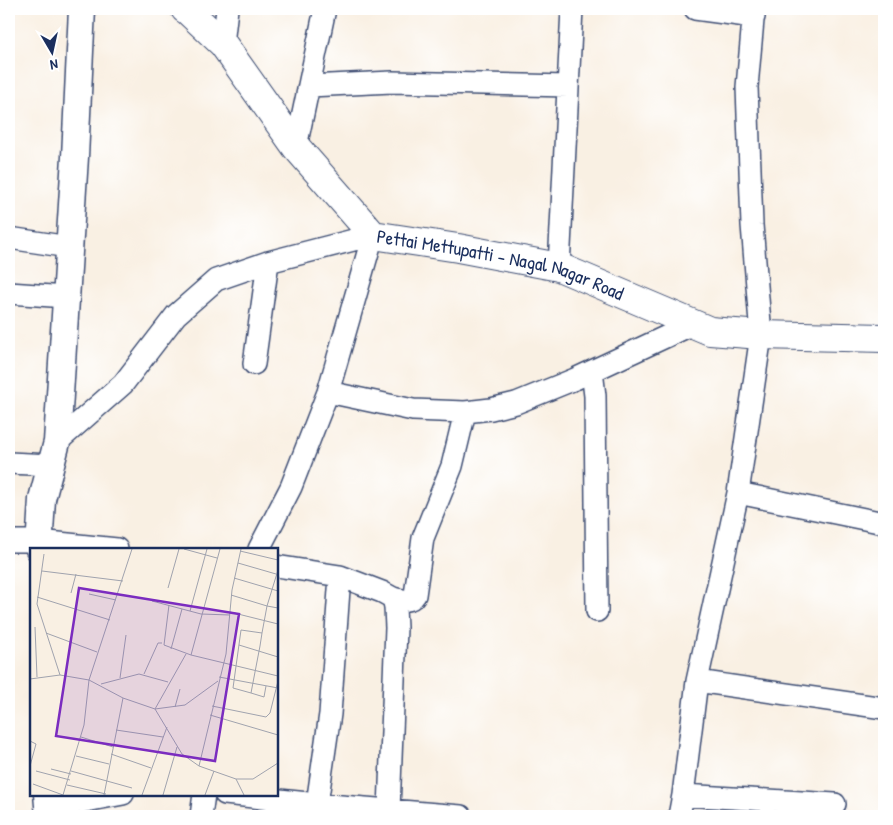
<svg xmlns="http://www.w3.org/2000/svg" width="893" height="825" font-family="'Patrick Hand',sans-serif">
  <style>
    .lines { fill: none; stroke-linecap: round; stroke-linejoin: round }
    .minor-casing { stroke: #3c4c72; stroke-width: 24 }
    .tertiary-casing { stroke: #3c4c72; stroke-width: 29 }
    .secondary-casing { stroke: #3c4c72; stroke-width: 30 }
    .minor { stroke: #fff; stroke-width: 21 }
    .tertiary { stroke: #fff; stroke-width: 26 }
    .secondary { stroke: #fff; stroke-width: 28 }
    .labels { text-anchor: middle; stroke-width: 4; stroke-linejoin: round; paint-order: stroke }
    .street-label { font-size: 19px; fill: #1b2f5e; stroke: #fff }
    .inset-road { fill: none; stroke: #a0a3ae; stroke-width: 1 }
    .view { fill: #7b2cbf; fill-opacity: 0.15; stroke: #7b2cbf; stroke-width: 2.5 }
    .inset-edge { fill: none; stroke: #1b2f5e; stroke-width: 2.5 }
  </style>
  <rect width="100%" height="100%" fill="#fff"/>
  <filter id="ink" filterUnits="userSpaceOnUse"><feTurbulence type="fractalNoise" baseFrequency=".02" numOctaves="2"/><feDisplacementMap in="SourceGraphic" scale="10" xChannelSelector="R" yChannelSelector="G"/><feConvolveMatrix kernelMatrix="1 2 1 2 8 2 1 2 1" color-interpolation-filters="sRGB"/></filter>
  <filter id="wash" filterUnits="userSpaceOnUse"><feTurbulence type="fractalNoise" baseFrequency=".0096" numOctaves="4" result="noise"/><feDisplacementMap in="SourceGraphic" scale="20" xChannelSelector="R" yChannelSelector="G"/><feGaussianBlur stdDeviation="1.12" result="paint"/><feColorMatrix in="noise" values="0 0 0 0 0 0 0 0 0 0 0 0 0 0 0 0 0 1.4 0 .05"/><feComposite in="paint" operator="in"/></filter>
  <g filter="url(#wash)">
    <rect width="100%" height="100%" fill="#f9f0e3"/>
  </g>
  <g filter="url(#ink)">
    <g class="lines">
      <g class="minor-casing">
        <path id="minor" d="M695 9 754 17
          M223 44 227 9
          M309 86 392 82 568 86
          M296 147 325 9
          M9 238 69 247
          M559 267 572 9
          M9 293 66 297
          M254 364 268 262
          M592 371 595 396 597 611
          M328 392 413 410 465 412 491 409 516 403 575 379 693 324
          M57 442 123 384 176 315 216 280 268 262 373 235
          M9 463 51 465
          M738 493 884 523
          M9 541H39L117 549
          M259 549 291 487 328 392 373 235
          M276 566 340 576 382 592 393 598 395 607 396 628 389 810
          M393 598C401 600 410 603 415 595L423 538 452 466 465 412
          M697 681 884 708
          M225 794 317 804 461 816
          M683 795 835 804
          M317 804 330 714 340 576
          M49 808 123 794
          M201 816 204 794
          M268 816 270 798
          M679 816 683 795 697 681 738 493 761 335 752 225 747 87 754 9"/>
      </g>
      <g class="tertiary-casing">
        <path id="tertiary" d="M39 549 42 499 57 442 75 157 82 9
          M47 794 49 816"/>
      </g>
      <g class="secondary-casing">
        <g id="secondary">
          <path id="s1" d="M185 9 188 11 223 44 296 147 373 235 458 248 559 267 710 331 761 335 884 338"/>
        </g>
      </g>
      <use href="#minor" class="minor"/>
      <use href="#tertiary" class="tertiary"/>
      <use href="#secondary" class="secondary"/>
    </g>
  </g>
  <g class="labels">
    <g class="street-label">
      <text dy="7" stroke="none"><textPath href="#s1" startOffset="426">Pettai Mettupatti - Nagal Nagar Road</textPath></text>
    </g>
  </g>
  <g transform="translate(30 548)">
    <rect width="248" height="248" fill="#f9f0e3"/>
    <path class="inset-road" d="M154 1 187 10M210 3 248 12M14 6 7 56 30 127M208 15 246 26M248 22 237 58 248 60M12 23 93 33M204 30 248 43M138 40 149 1M41 45 46 26M59 46 86 52M201 47 237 58 232 85 230 98 225 124 221 145 203 140 211 82 232 85M7 49 80 72M122 53 171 66 200 67M139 57 134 97 161 107 248 128M160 63 177 1M200 64 248 76M5 79 7 129M16 85 67 104M209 97 248 109M141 101 152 61M161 107 190 1M114 126 128 95H132M189 129 248 140M90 130 96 87M0 131 30 127 59 132 93 150 125 161 152 206 169 218 206 231H223L248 215M71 136 109 126 138 134M221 145 234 149 236 138M182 158 236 169 240 165 248 133M145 159 150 141M125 161 155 157 188 133M125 161 156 106M180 167 248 187M86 182 133 189M51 189 83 199M0 193 6 196 0 218M81 206 121 220M46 208 79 216M169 218 196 106 202 42 211 1M21 221 41 226M6 223 40 232M41 223 102 240M206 231 214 247M3 236 33 247M37 237 76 246M33 247 54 177 59 132 102 1M74 247 93 150M112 247 137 179M133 247 147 199M175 247 184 223"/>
    <path class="view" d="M49 40 209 66 185 213 26 188Z"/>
    <rect width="248" height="248" class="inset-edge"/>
  </g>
  <rect width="893" height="825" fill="none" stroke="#fff" stroke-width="30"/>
  <g transform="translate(52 52) rotate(171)" stroke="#ffffff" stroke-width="4" paint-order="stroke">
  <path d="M0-4L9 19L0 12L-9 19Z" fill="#1b2f5e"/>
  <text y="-8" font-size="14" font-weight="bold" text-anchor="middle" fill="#1b2f5e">N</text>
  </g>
</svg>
